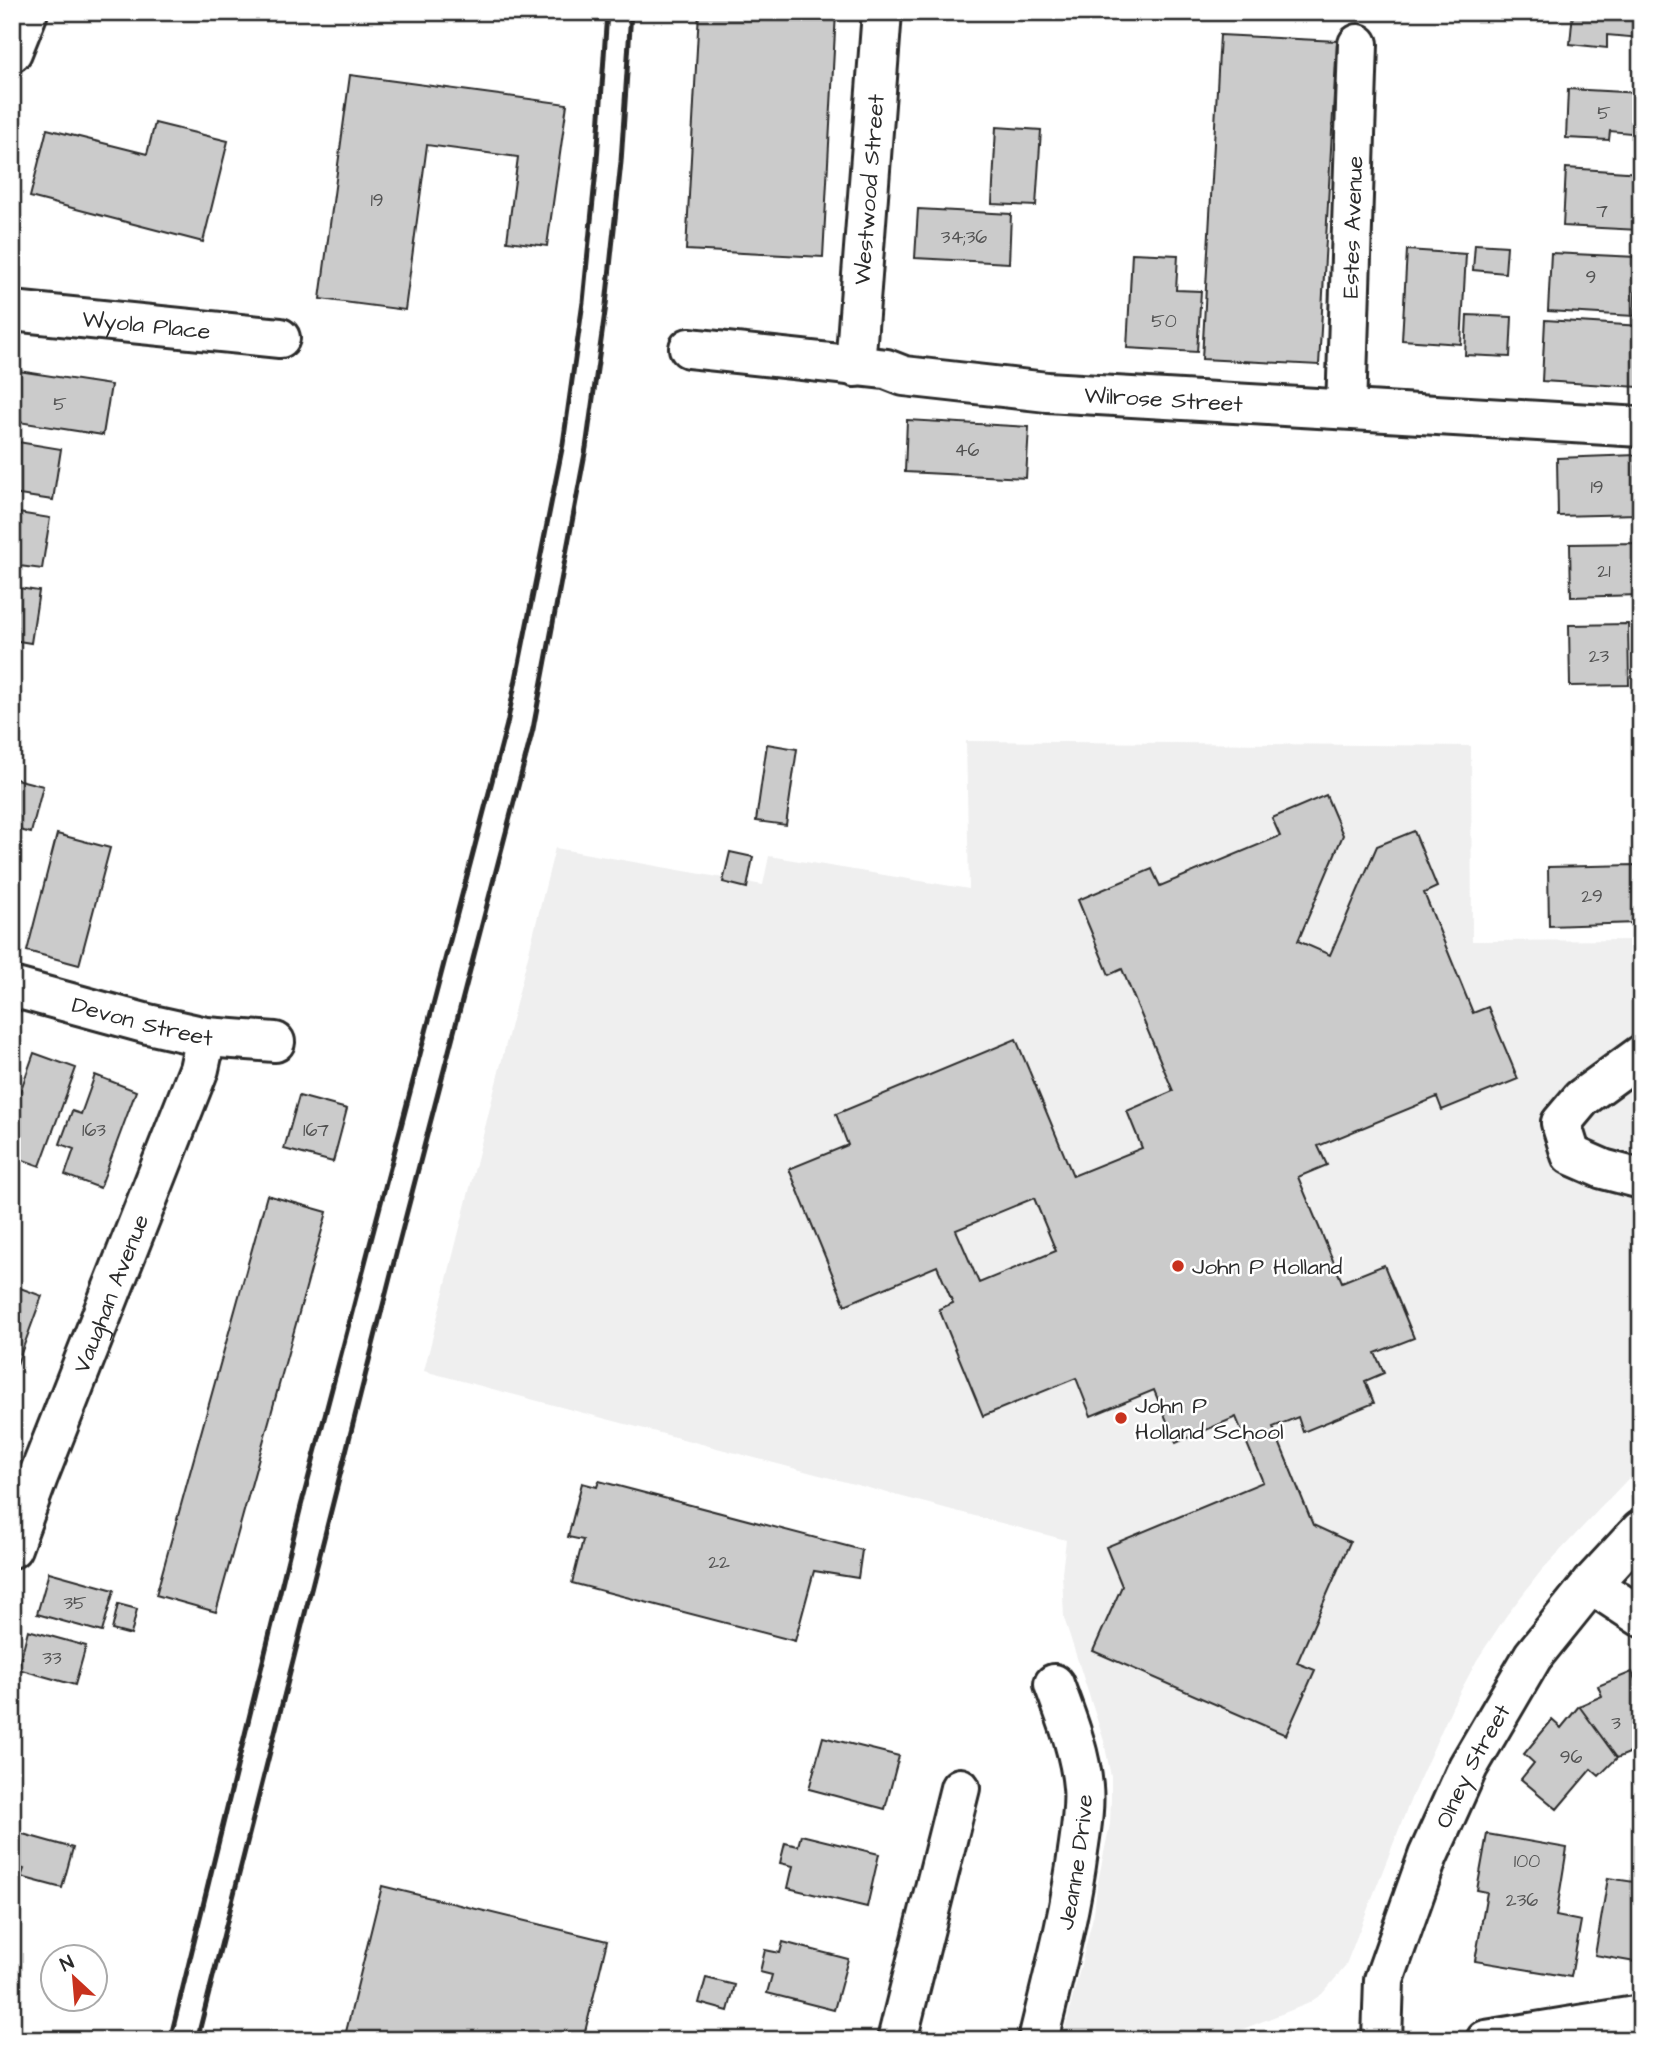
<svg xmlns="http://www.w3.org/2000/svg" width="1653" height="2052" font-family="'Architects Daughter',sans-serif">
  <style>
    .built { fill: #efefef }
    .building { fill: #cbcbcb; stroke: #2b2b2b; stroke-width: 2; fill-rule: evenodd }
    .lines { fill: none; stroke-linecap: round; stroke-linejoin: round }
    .street-casing { stroke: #2b2b2b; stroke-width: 44 }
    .secondary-casing { stroke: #2b2b2b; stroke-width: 44 }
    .primary-casing { stroke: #2b2b2b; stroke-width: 44 }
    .street { stroke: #fff; stroke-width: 38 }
    .secondary { stroke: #fff; stroke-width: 38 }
    .primary { stroke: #fff; stroke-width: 38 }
    .rail { stroke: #2b2b2b; stroke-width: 5 }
    .poi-dot { fill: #c8321e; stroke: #fff; stroke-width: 2.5 }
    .labels { text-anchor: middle; stroke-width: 5; stroke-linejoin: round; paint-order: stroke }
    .number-label { font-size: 19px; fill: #535353 }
    .street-label { font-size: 23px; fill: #2b2b2b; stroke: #fff }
    .poi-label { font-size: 23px; fill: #2b2b2b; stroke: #fff; text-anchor: start }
  </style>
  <rect width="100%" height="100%" fill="#fff"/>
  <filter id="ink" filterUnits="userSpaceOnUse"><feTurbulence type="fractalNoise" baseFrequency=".0143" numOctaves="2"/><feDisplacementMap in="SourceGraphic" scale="14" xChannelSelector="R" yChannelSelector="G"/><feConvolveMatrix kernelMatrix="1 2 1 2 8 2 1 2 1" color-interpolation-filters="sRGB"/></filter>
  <g filter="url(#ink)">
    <path class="built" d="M966 741 1471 746 1472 941 1641 940V1465L1541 1571 1506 1616 1477 1660 1453 1705 1412 1796 1345 1967 1322 1994 1307 2004 1215 2040H1062L1094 1913 1097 1886 1110 1824 1111 1798V1777L1104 1741 1064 1618 1062 1572 1066 1540 424 1371 555 848 763 885 769 856 969 889Z"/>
    <path class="building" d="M699 12H836L823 257 686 250Z
      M1573 12 1641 13V38L1607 35V48L1570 44Z
      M1220 35 1337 41 1319 365 1202 359Z
      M350 75 567 104 547 246 507 241 518 157 427 145 405 310 320 299Z
      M1568 89 1641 93V134L1610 131 1609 140 1566 138Z
      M155 123 228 141 203 242 30 197 47 129 147 154Z
      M996 127 1041 130 1036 206 992 204Z
      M1566 168 1641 173 1639 230 1563 226Z
      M918 209 1011 214 1009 263 915 258Z
      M1475 244 1507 246 1505 273 1473 270Z
      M1407 250 1466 254 1461 344 1402 340Z
      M1132 253 1178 255 1176 290 1201 291 1197 352 1127 348Z
      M1551 253 1637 257 1634 316 1548 311Z
      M1467 315 1512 317 1510 357 1465 355Z
      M1545 320 1641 326 1639 387 1542 381Z
      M12 370 111 385 103 435 12 421Z
      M907 420 1029 427 1026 478 905 472Z
      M12 441 61 449 53 500 12 494Z
      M1636 455 1638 514 1558 516 1557 458Z
      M12 512 50 518 42 569 12 565Z
      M1638 543 1639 595 1571 597 1570 544Z
      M12 587 39 591 31 643 12 640Z
      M1628 624 1629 685 1570 686 1569 625Z
      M767 744 797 749 786 825 756 821Z
      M12 778 43 786 31 833 12 828Z
      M1326 795 1343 835 1298 941 1330 955 1377 846 1414 831 1437 887 1424 893 1473 1013 1488 1007 1518 1079 1442 1110 1437 1097 1318 1146 1327 1165 1298 1177 1342 1282 1384 1265 1414 1338 1375 1353 1384 1373 1365 1381 1374 1403 1303 1432 1298 1417 1273 1427 1313 1525 1350 1542 1297 1663 1315 1670 1286 1735 1093 1651 1122 1586 1106 1547 1263 1482 1236 1417 1176 1443 1154 1390 1091 1416 1076 1378 983 1416 939 1309 953 1303 937 1266 845 1305 789 1169 848 1145 836 1114 1016 1039 1073 1176 1142 1148 1127 1111 1173 1091 1122 969 1109 975 1078 900 1152 869 1160 886 1280 836 1272 818ZM1034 1198 1056 1251 979 1283 956 1230Z
      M57 834 110 848 79 965 27 951Z
      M730 852 753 857 747 888 723 882Z
      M1635 865 1636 923 1549 926 1548 867Z
      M34 1053 76 1068 40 1166 12 1156 14 1127H12V1088L20 1092Z
      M95 1075 136 1091 100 1188 65 1175 74 1149 60 1144 72 1111 81 1114Z
      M299 1096 347 1109 333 1162 284 1149Z
      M267 1195 327 1212 216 1612 156 1595Z
      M12 1285 42 1296 12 1378Z
      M599 1481 862 1550 858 1578 814 1571 795 1641 572 1583 583 1540 568 1537 582 1483 597 1487Z
      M49 1572 114 1590 102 1632 37 1614Z
      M118 1604 137 1609 131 1635 112 1630Z
      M28 1630 86 1646 75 1685 18 1669Z
      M1632 1672 1636 1682 1641 1680V1738L1634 1740 1637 1750 1617 1758 1579 1706 1602 1696 1598 1686Z
      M1579 1706 1617 1758 1599 1776 1591 1769 1557 1809 1521 1779 1534 1763 1524 1754 1552 1720 1561 1728Z
      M823 1737 899 1756 885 1809 809 1789Z
      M12 1831 73 1848 62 1888 21 1877 24 1869 12 1865Z
      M1487 1834 1567 1848 1556 1916 1581 1921 1571 1977 1475 1961 1487 1892 1477 1890Z
      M801 1835 879 1854 867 1907 788 1888 793 1866 780 1863 785 1843 798 1846Z
      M1608 1878 1641 1883V1963L1595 1955Z
      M382 1886 607 1941 583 2040H344Z
      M783 1942 848 1959 834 2010 767 1993 772 1975 760 1972 765 1950 780 1953Z
      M706 1978 735 1985 728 2011 699 2003Z"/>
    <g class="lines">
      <g class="street-casing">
        <g id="street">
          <path id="s1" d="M12 311 280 338"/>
          <path id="s2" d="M689 348 886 369 904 376 1047 392 1641 427"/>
          <path id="s3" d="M855 367 882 12"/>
          <path id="s4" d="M1346 409 1358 44"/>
          <path id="s5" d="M12 987 148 1024 206 1037 275 1042"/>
          <path d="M1641 1055 1582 1098 1561 1123 1571 1155 1603 1169 1641 1179"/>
          <path id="s6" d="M12 1548 38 1477 199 1069 206 1037"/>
          <path d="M1591 1584 1641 1617"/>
          <path d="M897 2040 960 1788"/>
          <path id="s7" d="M1038 2040C1053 1977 1070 1915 1078 1851 1081 1830 1085 1807 1083 1787 1080 1751 1066 1717 1054 1684"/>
        </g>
      </g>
      <g class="secondary-casing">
        <g id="secondary">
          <path id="s8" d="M1382 2040 1384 1980 1428 1856 1468 1767 1533 1656 1591 1584 1641 1530"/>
          <path d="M1486 2040 1641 2015"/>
        </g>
      </g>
      <g class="primary-casing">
        <path id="primary" d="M12 52 28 12"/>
      </g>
      <use href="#street" class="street"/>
      <use href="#secondary" class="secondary"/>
      <use href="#primary" class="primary"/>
      <path class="rail" d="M170 2040 301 1506 507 724 563 444 583 302 597 160 607 12
        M197 2040 397 1250 533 729 586 448 606 305 621 162 631 12"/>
    </g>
  </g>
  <g class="poi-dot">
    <circle cx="1178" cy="1266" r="7"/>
    <circle cx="1121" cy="1418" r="7"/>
  </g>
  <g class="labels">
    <g class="number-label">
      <text x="1604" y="119">5</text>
      <text x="377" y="206">19</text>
      <text x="1602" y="217">7</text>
      <text x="964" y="243">34;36</text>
      <text x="1591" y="283">9</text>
      <text x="1164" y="327">50</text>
      <text x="60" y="410">5</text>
      <text x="967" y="456">46</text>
      <text x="1597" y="493">19</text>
      <text x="1604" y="577">21</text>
      <text x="1599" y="662">23</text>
      <text x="1592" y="902">29</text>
      <text x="94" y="1136">163</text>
      <text x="316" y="1136">167</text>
      <text x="719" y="1568">22</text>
      <text x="75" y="1609">35</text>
      <text x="52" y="1664">33</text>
      <text x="1616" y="1729">3</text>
      <text x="1571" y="1763">96</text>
      <text x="1527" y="1867">100</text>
      <text x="1522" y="1906">236</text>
    </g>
    <g class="street-label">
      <text dy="8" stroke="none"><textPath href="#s3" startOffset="178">Westwood Street</textPath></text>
      <text dy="8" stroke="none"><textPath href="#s4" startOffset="182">Estes Avenue</textPath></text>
      <text dy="8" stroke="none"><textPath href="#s1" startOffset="135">Wyola Place</textPath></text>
      <text dy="8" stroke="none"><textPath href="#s2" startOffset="478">Wilrose Street</textPath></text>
      <text dy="8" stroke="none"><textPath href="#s5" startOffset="135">Devon Street</textPath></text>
      <text dy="8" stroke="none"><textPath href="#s6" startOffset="273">Vaughan Avenue</textPath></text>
      <text dy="8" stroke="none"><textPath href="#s8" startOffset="292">Olney Street</textPath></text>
      <text dy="8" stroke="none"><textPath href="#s7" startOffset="182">Jeanne Drive</textPath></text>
    </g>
    <g class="poi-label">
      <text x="1192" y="1274">John P Holland</text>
      <text x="1135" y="1413">John P<tspan x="1135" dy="26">Holland School</tspan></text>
    </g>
  </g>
  <rect width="1653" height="2052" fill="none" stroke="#fff" stroke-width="42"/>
  <rect x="21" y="21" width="1611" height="2010" fill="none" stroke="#2b2b2b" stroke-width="2.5" filter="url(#ink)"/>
  <g transform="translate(74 1978) rotate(334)"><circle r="33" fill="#ffffff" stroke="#aaaaaa" stroke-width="2"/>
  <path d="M0-5L12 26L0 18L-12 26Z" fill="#c8321e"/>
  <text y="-10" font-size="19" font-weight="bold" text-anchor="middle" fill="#2b2b2b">N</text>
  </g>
</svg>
